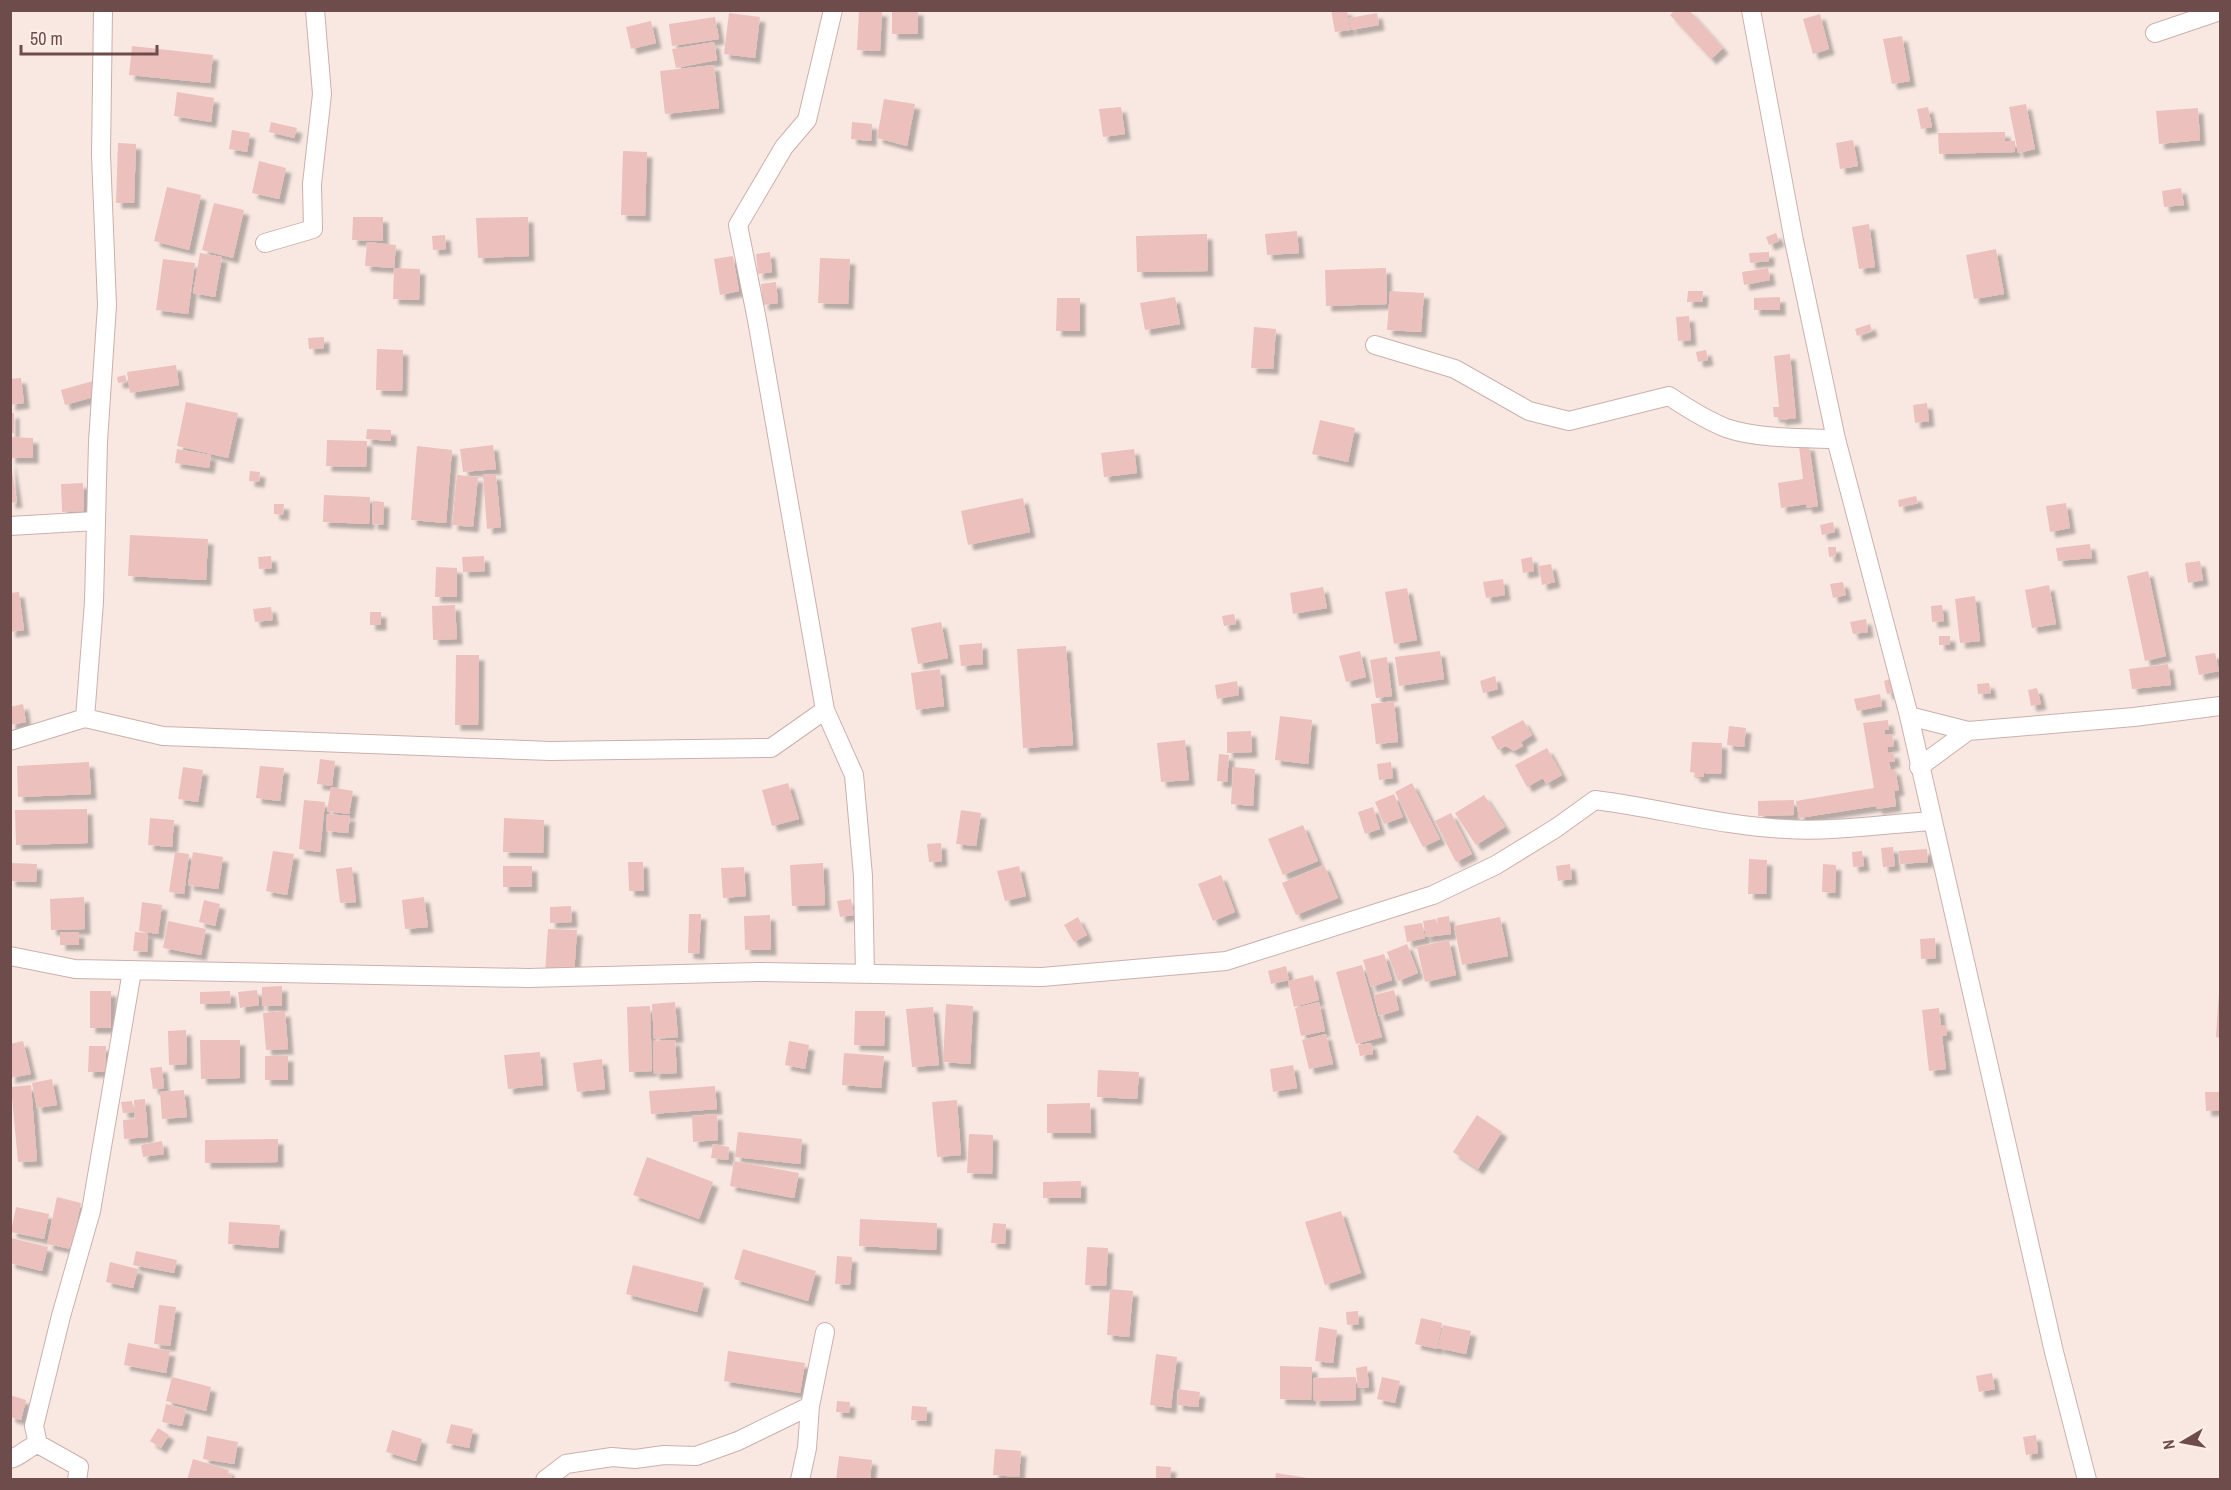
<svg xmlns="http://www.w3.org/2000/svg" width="2231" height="1490" font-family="'Archivo Narrow',sans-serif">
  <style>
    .building { fill: #ecc0bc; filter: url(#shadow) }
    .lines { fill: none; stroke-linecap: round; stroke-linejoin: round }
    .minor-casing { stroke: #cbb0ac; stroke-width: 20 }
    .minor { stroke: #fff; stroke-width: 18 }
  </style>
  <defs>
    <filter id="shadow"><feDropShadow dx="5.5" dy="5.5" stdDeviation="1.5" flood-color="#0004"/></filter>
  </defs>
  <rect width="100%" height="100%" fill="#f9e8e2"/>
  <path class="building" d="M859 10 882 11 880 51 857 50Z
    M892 10H918V34H892Z
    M1331 10H1347L1350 30 1335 32Z
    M1675 10H1689L1723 48 1711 59 1670 15Z
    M729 13 760 17 755 58 724 54Z
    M1377 13 1379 25 1351 30 1349 18Z
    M1820 14 1829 49 1813 54 1803 19Z
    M715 17 719 39 672 46 669 24Z
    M651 21 656 43 631 49 626 27Z
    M1902 36 1910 81 1892 84 1883 39Z
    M714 42 717 60 676 68 672 49Z
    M132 46 213 55 210 83 129 75Z
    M714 65 719 108 665 114 660 71Z
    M177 92 214 98 211 122 174 116Z
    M884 99 915 104 907 146 877 138Z
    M2026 104 2035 149 2018 153 2009 107Z
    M1121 107 1125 134 1103 137 1099 109Z
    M1928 107 1932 127 1921 129 1917 109Z
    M2198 108 2200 140 2159 144 2156 111Z
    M271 122 297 128 294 138 269 132Z
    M852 122 872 124 871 141 851 139Z
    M232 130 250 133 247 152 229 149Z
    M2005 132V141H2015V152L1939 154 1938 133Z
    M1853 140 1858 166 1840 169 1836 143Z
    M118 143 136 144 134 203H116Z
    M623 151 647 152 645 216 621 215Z
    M259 161 286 168 279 199 252 193Z
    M167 187 201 195 189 250 154 241Z
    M2181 188 2184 205 2164 207 2162 191Z
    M214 203 244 210 233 258 202 250Z
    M353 217H383V241L352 240Z
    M528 217 529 256 478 258 476 218Z
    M1869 224 1875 267 1859 269 1852 227Z
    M1297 231 1299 253 1267 255 1265 234Z
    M1776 233 1779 241 1769 245 1766 237Z
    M1207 234 1208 271 1137 272 1136 236Z
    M445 235 446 249 433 250 432 236Z
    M367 242 396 245 394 268 365 266Z
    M1996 249 2004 294 1974 299 1966 255Z
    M770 252 772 272 758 274 756 254Z
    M1769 252V261L1750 263 1749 253Z
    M200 253 222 257 215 297 193 293Z
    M733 256 739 291 720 295 714 259Z
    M820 258 850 259 848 304 818 303Z
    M163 259 195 263 188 314 156 310Z
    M394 268 420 269 419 300 393 299Z
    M1386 268 1387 304 1326 306 1325 270Z
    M1768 268 1770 280 1744 285 1742 272Z
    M776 282 778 303 763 305 761 284Z
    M1390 291 1424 293 1421 332 1387 330Z
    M1688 291H1703L1702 302H1687Z
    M1175 297 1180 324 1145 330 1140 303Z
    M1780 297V310H1754V298Z
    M1057 298H1080V331H1056Z
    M1689 316 1691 340 1678 341 1676 317Z
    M1870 324 1872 331 1857 336 1855 329Z
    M1254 327 1276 329 1273 369 1251 368Z
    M324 337V348L309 349 308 338Z
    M377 349 403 350 402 391 376 390Z
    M1706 350 1708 360 1698 362 1696 352Z
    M1790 354 1796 418 1780 420V417H1774L1773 407H1779L1774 356Z
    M176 365 179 385 130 393 127 372Z
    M125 375 127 382 118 383 117 377Z
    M21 378 24 403 10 405V379Z
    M93 381 97 396 65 405 61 390Z
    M186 402 238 413 228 458 177 446Z
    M1927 403 1929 421 1915 423 1913 405Z
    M10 413H14V433H10Z
    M1320 420 1355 428 1348 462 1312 454Z
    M367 429 391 430V441L366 439Z
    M10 437 33 438V458H10Z
    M327 440 367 441 366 467 326 466Z
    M493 445 496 469 463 472 460 449Z
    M1809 445 1818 506 1807 508 1806 504 1781 508 1778 483 1803 479 1799 446Z
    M417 446 452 450 446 523 411 520Z
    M177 449 211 455 209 468 175 463Z
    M1134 449 1137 473 1104 477 1101 453Z
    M10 459 17 502 10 503Z
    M250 471 260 472 259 482 249 481Z
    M496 474 501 527 487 529 483 475Z
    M457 475 478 477 473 527 452 525Z
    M83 483 84 511 62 512 61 484Z
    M324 495 370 497 369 524 323 522Z
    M1916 496 1918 503 1899 507 1898 500Z
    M1023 498 1030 532 968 545 961 511Z
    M373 501 384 502 383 525 372 524Z
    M2066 503 2070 528 2050 532 2046 506Z
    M274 504H284L283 515 274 514Z
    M1833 522 1835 532 1822 535 1820 525Z
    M130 535 208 539 206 580 128 576Z
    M2090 544 2092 558 2058 561 2056 548Z
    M1828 547H1836V556L1829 557Z
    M271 556 272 568 259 569 258 557Z
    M484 556 485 571 463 572 462 557Z
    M1532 557 1534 571 1523 573 1521 559Z
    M2200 561 2203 580 2188 583 2185 563Z
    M1551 564 1555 582 1542 585 1539 566Z
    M436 567 457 568V597H435Z
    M2148 571 2166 656 2145 661 2127 576Z
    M1503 579 1505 595 1486 598 1483 582Z
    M1843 582 1846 595 1833 598 1830 584Z
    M2049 585 2056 624 2032 628 2025 590Z
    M1323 587 1327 608 1293 614 1290 593Z
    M1407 588 1417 640 1394 644 1385 592Z
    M19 592 24 630 10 632V593Z
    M1975 596 1980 641 1960 643 1955 599Z
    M455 605 457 639 433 640 432 606Z
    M1942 605 1944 621 1932 622 1931 606Z
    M271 607 273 620 255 622 253 609Z
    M370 612H381V625H370Z
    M1234 614 1236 624 1224 626 1222 616Z
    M1866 619 1868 632 1853 634 1850 622Z
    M941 622 948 658 918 664 911 628Z
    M1939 636H1950V645H1939Z
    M982 643 983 664 961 666 959 645Z
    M1066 646 1073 745 1023 748 1017 649Z
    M1360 651 1366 677 1346 682 1339 656Z
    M1440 651 1444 679 1399 686 1395 657Z
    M2215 653 2219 671 2199 675 2195 656Z
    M456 655H479L478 725H455Z
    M1387 657 1392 696 1376 698 1370 660Z
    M2168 664 2171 685 2132 689 2129 669Z
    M940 669 944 706 916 710 911 673Z
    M1495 676 1498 689 1483 693 1480 681Z
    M1893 678 1897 692 1887 694 1884 681Z
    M1237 681 1239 695 1217 699 1215 685Z
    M1989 683 1991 693 1978 694 1977 684Z
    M2037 688 2041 704 2031 706 2028 690Z
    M1880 694 1882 706 1857 711 1854 699Z
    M1394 701 1398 742 1376 744 1371 704Z
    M23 704 26 722 10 725V707Z
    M1280 716 1312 720 1308 764 1275 760Z
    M1523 720 1532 735 1521 742 1523 746 1514 751 1506 746 1498 750 1491 737Z
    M1888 720 1889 730H1884L1885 735 1892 734 1894 746 1887 747 1888 753 1893 752 1895 762H1889L1891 770 1895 769 1899 790 1894 791 1896 806 1877 809 1876 806 1799 818 1796 801 1874 788 1863 723Z
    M1729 726 1746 728 1744 747 1727 745Z
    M1251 731 1252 752 1227 753V732Z
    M1185 740 1189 780 1161 782 1157 743Z
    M1692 742 1722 743 1721 774 1704 773V777H1694L1695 773 1690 772Z
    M1547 748 1562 775 1546 784 1543 778 1527 787 1515 765Z
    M1219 754 1229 755 1227 782 1217 781Z
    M320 759 335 761 332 786 317 784Z
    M89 762 91 794 18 797 17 766Z
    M1391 762 1393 778 1379 780 1377 764Z
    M260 766 284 768 280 801 256 798Z
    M183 767 203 770 198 802 178 799Z
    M1233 767 1255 769 1253 806 1231 804Z
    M788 783 799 819 772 826 762 790Z
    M1412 783 1440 839 1423 847 1395 792Z
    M331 787 353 791 349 814 327 811Z
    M1394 794 1403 817 1384 824 1375 802Z
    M1484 795 1505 827 1476 845 1455 813Z
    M304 800 325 802 320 852 299 849Z
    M1794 800V815L1758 816V801Z
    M1373 807 1380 829 1365 834 1358 812Z
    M87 809 88 843 16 845 15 810Z
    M961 810 981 813 976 846 956 844Z
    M1451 813 1472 854 1456 862 1435 821Z
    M327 814 350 816 348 833 326 831Z
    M150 818 174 820 172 847 148 845Z
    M504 818 544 820 543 853 503 852Z
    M1303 825 1318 861 1283 875 1268 839Z
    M941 843 942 861 929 862 927 844Z
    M1893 847 1895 866 1883 867 1881 848Z
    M1927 849 1928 862 1900 864 1899 851Z
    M273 851 294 854 287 895 266 891Z
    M1862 851 1864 866 1853 867 1852 852Z
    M175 852 189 854 184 894 169 892Z
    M193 852 223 857 218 889 188 885Z
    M1749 859 1767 860 1766 894H1748Z
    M628 862H643L644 891H629Z
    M10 863 37 864 36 882 10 881Z
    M823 863 825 905 792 906 790 865Z
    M1570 864 1572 879 1558 881 1556 866Z
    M1823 864 1836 865 1835 893 1822 892Z
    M1324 865 1338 898 1296 915 1282 883Z
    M503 866H532V887H503Z
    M1019 866 1026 896 1005 901 997 871Z
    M352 867 356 902 340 903 336 869Z
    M744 867 746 896 723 898 721 868Z
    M1221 875 1235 912 1213 921 1198 884Z
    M84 897 85 929 51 930 50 899Z
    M424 897 428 927 405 929 402 900Z
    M851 899 854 915 840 917 837 901Z
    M204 900 220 904 215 926 199 922Z
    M142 902 162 905 158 934 139 931Z
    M571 906 572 922 550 923V907Z
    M689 914H701L699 954 688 953Z
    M770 915 771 950H745L744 916Z
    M1449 916 1451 934 1426 937 1423 921 1436 919 1438 925 1437 918Z
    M1078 917 1087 935 1074 942 1064 925Z
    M1500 917 1508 956 1462 965 1454 926Z
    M168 921 206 929 201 955 163 948Z
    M1422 923 1425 938 1407 942 1404 926Z
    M548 929 577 930 574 975 545 973Z
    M60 932H79V945H60Z
    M135 932 148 933 147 952 133 951Z
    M1935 938 1936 958 1921 959 1920 939Z
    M1449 940 1456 975 1425 982 1417 947Z
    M1407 944 1418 973 1398 981 1387 952Z
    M1384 954 1392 980 1371 987 1363 960Z
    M1362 965 1382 1037 1356 1044 1336 972Z
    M1286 966 1289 980 1271 984 1268 971Z
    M1313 975 1319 1000 1294 1007 1288 981Z
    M282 986V1006H262V987Z
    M257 990 259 1005 240 1008 238 992Z
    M1394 990 1399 1010 1379 1016 1374 995Z
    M90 991H111V1028H90Z
    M230 991 231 1003 200 1004V992Z
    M2219 992H2220V1038L2216 1037Z
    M675 1002 678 1037 654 1039 652 1004Z
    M1319 1002 1325 1031 1301 1036 1295 1008Z
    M946 1004 973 1006 970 1064 943 1062Z
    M650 1006 652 1071 629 1072 627 1007Z
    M933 1007 939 1065 912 1067 906 1009Z
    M1939 1008 1941 1026 1946 1025 1947 1035 1942 1036 1946 1069 1929 1071 1922 1010Z
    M285 1011 288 1049 266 1050 263 1013Z
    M855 1011H885L884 1046 854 1045Z
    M186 1030 187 1064 169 1065 168 1031Z
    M1326 1034 1333 1064 1309 1069 1302 1040Z
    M200 1040H240V1078L201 1079Z
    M675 1040 677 1073 654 1074 653 1041Z
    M23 1041 31 1074 10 1078V1044Z
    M789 1041 809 1045 805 1069 785 1065Z
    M1371 1043 1373 1054 1360 1056 1358 1045Z
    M89 1046H106V1072H88Z
    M540 1052 543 1085 508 1089 504 1055Z
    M844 1053 884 1056 881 1088 842 1085Z
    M265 1056H288V1080H265Z
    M602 1059 605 1089 577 1092 573 1063Z
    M1293 1065 1297 1088 1273 1092 1270 1069Z
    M162 1067 164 1088 153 1089 150 1068Z
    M1098 1070 1139 1072 1137 1099 1097 1097Z
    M52 1079 57 1105 37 1108 32 1083Z
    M31 1085 37 1161 18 1162 11 1087Z
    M715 1086 717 1109 651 1114 649 1091Z
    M184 1090 187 1117 162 1119 160 1092Z
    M2205 1092H2220V1110L2206 1111Z
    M145 1099 148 1137 124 1139 123 1120 135 1119 134 1100Z
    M957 1100 961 1155 937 1157 932 1102Z
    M132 1101 134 1112 123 1113 121 1102Z
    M1090 1103 1091 1133H1047V1104Z
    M717 1114 718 1140 693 1142 692 1116Z
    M1477 1115 1502 1132 1478 1169 1453 1152Z
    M738 1132 802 1139 800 1164 735 1157Z
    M969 1134 993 1135 992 1174 967 1173Z
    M278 1139V1162L205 1163V1140Z
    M162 1141 164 1154 143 1157 141 1145Z
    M713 1144 729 1147 728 1160 711 1158Z
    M647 1157 713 1182 699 1219 633 1195Z
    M734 1161 799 1173 794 1198 730 1186Z
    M1081 1181V1198H1043V1182Z
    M57 1197 81 1203 71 1249 47 1244Z
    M16 1207 49 1214 44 1239 11 1232Z
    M1341 1211 1361 1273 1325 1285 1305 1222Z
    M860 1219 937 1223 936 1250 859 1246Z
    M229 1222 280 1225 278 1248 228 1244Z
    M993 1223 1006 1224 1005 1244 991 1243Z
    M11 1238 48 1247 42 1271 10 1263Z
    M1087 1247 1108 1248 1106 1286 1085 1285Z
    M743 1249 816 1271 808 1301 734 1279Z
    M136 1251 177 1260 174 1273 133 1265Z
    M837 1256 852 1257 850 1285 835 1284Z
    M110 1262 138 1269 133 1288 106 1282Z
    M633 1265 704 1283 697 1312 626 1294Z
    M1110 1289 1133 1291 1129 1337 1107 1335Z
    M159 1305 176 1307 170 1346 154 1344Z
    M1358 1311 1359 1324 1347 1325 1346 1312Z
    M1421 1318 1442 1323 1437 1349 1415 1344Z
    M1443 1325 1471 1331 1466 1354 1438 1348Z
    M1319 1327 1337 1330 1333 1363 1315 1361Z
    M128 1343 170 1351 166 1373 124 1365Z
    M728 1351 805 1363 800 1393 724 1381Z
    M1156 1354 1177 1357 1171 1408 1150 1405Z
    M1280 1366 1312 1367 1311 1400 1280 1399Z
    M1367 1366 1369 1387 1358 1388 1356 1368Z
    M1992 1373 1995 1389 1979 1392 1976 1376Z
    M172 1377 211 1387 206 1411 166 1401Z
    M1356 1377V1400L1314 1401 1313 1378Z
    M1382 1377 1400 1381 1395 1403 1377 1399Z
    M1178 1389 1200 1392 1198 1407 1177 1405Z
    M10 1395 26 1400 21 1420 10 1417Z
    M837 1401 850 1402 849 1413 836 1412Z
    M166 1404 186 1409 182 1426 162 1422Z
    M912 1406 927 1407 926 1421 911 1420Z
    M451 1424 473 1429 469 1448 446 1443Z
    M158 1428 169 1435 161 1448 150 1441Z
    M392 1430 422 1439 416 1461 386 1452Z
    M2036 1435 2038 1453 2026 1455 2023 1437Z
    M207 1436 238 1442 234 1464 203 1459Z
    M995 1449 1021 1451 1019 1477 993 1475Z
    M839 1456 872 1460 870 1480H836Z
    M193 1459 229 1470 228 1473 232 1475 231 1480H187Z
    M1156 1466 1171 1467 1170 1480H1156Z
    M1276 1473 1308 1478V1480H1275Z"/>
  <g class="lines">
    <g class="minor-casing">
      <path id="minor" d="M833 10 807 120 784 147 738 225 757 320 825 710 854 775 863 876 865 974
        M1751 10 1794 241 1836 439 1909 716 2054 1352 2087 1480
        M2155 33 2220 11
        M265 243 313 229 312 184 322 94 315 10
        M1375 345 1455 369 1529 411 1569 421 1669 396C1687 408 1706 420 1726 428 1758 439 1802 438 1836 439
        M10 526 96 521
        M1909 716 1968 731 2134 717 2220 706
        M85 718 163 736 550 751 771 748 825 710
        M10 741 85 718 94 602 98 442 107 305 101 155 103 10
        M1919 767 1968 731
        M10 956 75 969 528 978 757 972 1042 977 1226 961 1433 895 1496 865 1556 828 1595 800C1659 808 1721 826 1786 829 1830 832 1887 824 1932 821
        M10 1459C20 1457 26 1448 38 1444
        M77 1480 79 1467 38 1444 34 1426 61 1316 91 1211 132 971
        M545 1480 566 1464 612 1457 635 1459 664 1455 696 1456 738 1441 810 1406
        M800 1480 807 1448 810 1406 825 1332"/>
    </g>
    <use href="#minor" class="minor"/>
  </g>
  <rect width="2231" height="1490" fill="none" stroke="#6e4c4b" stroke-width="24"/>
  <g transform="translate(2183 1442) rotate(260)" stroke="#fdede7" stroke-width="4.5" paint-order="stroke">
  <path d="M0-4.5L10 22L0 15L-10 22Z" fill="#6e4c4b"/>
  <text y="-9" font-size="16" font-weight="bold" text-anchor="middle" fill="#6e4c4b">N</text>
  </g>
  <path d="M21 45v9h136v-9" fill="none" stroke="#6e4c4b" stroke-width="3"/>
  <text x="30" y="45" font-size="18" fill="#6e4c4b" stroke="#fdede7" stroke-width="4.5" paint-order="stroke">50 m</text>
</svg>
